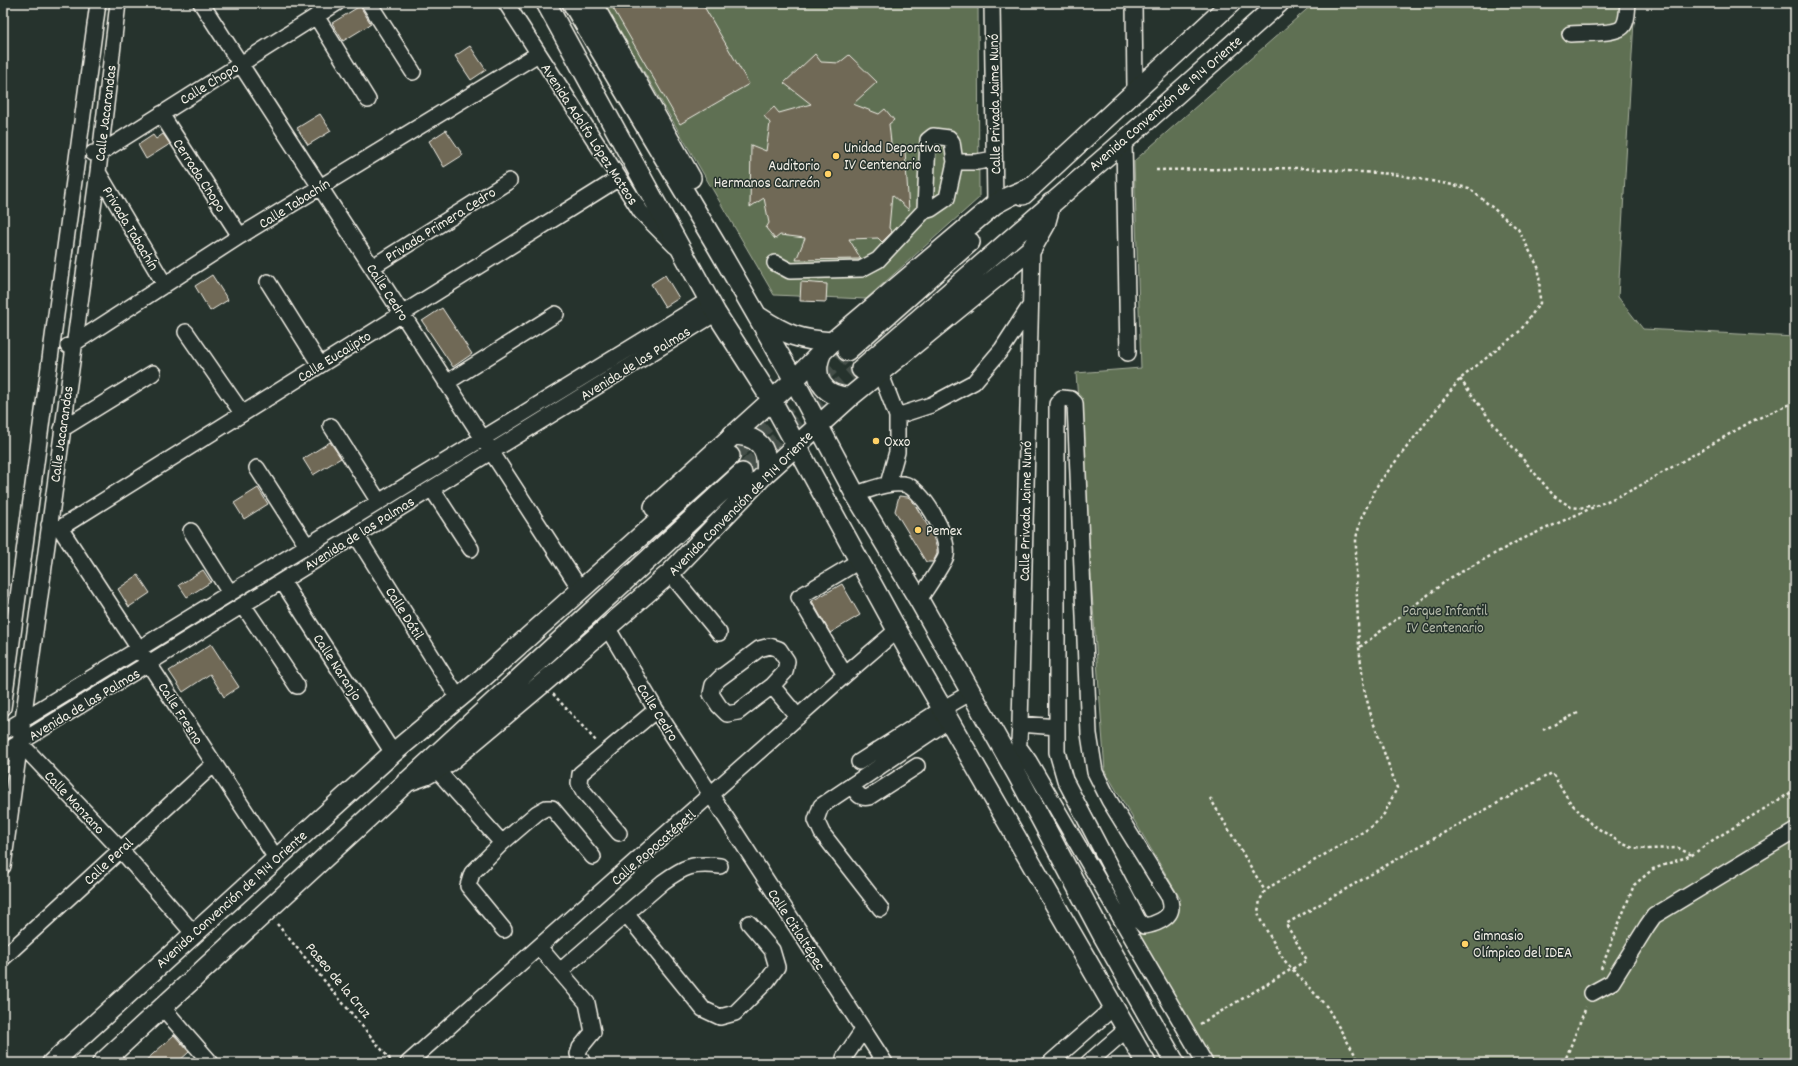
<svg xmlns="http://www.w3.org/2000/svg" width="1798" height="1066" font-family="Dekko,sans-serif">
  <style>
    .green { fill: #5e7053; stroke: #a9b09e }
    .building { fill: #6f6957; stroke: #f4f1e8 }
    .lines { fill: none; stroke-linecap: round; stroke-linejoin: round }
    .major-tunnel { stroke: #455049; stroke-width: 19; stroke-dasharray: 19 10; stroke-linecap: butt }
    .minor-casing { stroke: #f4f1e8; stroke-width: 18 }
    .major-casing { stroke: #f4f1e8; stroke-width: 22 }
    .path { stroke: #f4f1e8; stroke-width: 2.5; stroke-dasharray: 3 3; stroke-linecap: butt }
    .minor { stroke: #26332d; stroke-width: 15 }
    .major { stroke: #26332d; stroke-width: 19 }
    .poi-dot { fill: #ffd166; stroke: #26332d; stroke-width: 1.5 }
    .labels { text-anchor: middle; stroke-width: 3; stroke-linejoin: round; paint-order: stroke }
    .street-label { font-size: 15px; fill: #f4f1e8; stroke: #26332d }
    .poi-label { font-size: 15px; fill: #f4f1e8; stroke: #26332d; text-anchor: start }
    .park-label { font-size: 15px; fill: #b8bdac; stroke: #26332d }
  </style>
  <rect width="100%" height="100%" fill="#26332d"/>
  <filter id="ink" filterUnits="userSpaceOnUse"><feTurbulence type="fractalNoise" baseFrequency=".025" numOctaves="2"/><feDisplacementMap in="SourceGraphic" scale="8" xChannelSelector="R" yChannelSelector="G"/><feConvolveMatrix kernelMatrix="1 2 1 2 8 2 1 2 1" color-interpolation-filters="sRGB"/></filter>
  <g filter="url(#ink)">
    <path class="green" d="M604 3H978L979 198 866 299 774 295Z
      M1314 3H1635L1618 297 1643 329 1795 337V1063H1207L1134 933 1181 900 1105 771 1076 373 1141 368 1134 161Z"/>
    <path class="building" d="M610 3H702L749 84 680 124Z
      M360 6 371 24 343 41 332 23Z
      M470 46 486 70 471 80 455 56Z
      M815 54 821 62 839 63 849 55 877 82 853 104 879 114 885 109 894 120 889 124 892 152 905 151 909 210 892 195 889 228 892 232 882 242 878 238 849 239 861 259 796 260 805 238 780 235 775 239 766 228 769 223 764 198 750 207 751 145 766 151 770 123 764 116 774 107 779 113 811 104 784 83Z
      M320 114 331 131 308 145 297 128Z
      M446 130 463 155 444 167 429 141Z
      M163 134 170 144 146 159 138 145 153 135 156 139Z
      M212 275 228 300 210 311 195 286Z
      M665 275 679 298 665 307 651 284Z
      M801 282 827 284 826 302 800 301Z
      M442 308 472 354 453 367 422 321Z
      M330 442 341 458 313 475 303 459Z
      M258 488 268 504 244 519 234 503Z
      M899 496 908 497 912 500 932 533 937 549V554L933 562H926L895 511Z
      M203 570 211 582 187 597 179 585Z
      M138 575 150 593 129 607 118 589Z
      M842 584 860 615 830 633 812 601Z
      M211 644 239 687 224 697 210 674 183 692 169 671Z
      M174 1035 189 1052 177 1063H143Z"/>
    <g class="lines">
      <path class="major-tunnel" d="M730 456 847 351
        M742 473 861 369"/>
      <g class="minor-casing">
        <path id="minor" d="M201 3 575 581
          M369 3 413 72
          M506 3 641 212 675 246
          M992 3 995 204
          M1134 3 1135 90
          M316 16 368 100
          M1570 34C1582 33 1619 35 1624 25 1628 18 1627 10 1628 3
          M161 114 240 236
          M1124 141 1128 353
          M93 153H100L337 3
          M98 172 165 285
          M925 210 928 140 933 136 949 138 952 142 955 162
          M775 263 790 271 861 269 878 260 924 211 931 209 947 198 955 162H977L994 159
          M372 267 509 181
          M268 282 320 365
          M186 332 242 413
          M68 346 73 344 240 236 538 54
          M880 372 897 416V452L888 484
          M446 383 556 314
          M1062 398 1071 399 1075 403 1089 734 1095 772 1109 800 1169 897C1170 900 1171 904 1171 907 1171 919 1153 925 1144 926L1138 920 1065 780 1057 752V404Z
          M897 416 931 405 974 382 1002 349 1030 306
          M331 426 379 502
          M62 429 153 373
          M257 468 307 546
          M432 489 471 549
          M855 494C870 490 887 482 903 484 922 486 950 537 946 556 944 563 924 592 919 600
          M49 525 60 528 619 178
          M60 528 276 858
          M191 531 230 593
          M356 535 453 690
          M670 573 719 633
          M282 581 393 753
          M243 605 297 686
          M607 627 656 710 885 1063
          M845 675 799 597 859 561
          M772 686 785 672 787 661 779 649 770 646 759 649 720 678 713 685 711 694 719 706 727 714 738 712 772 686 798 717
          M3 708 98 3
          M1020 724 1057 727
          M3 732 709 300
          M20 743 121 850 194 934
          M1019 747 1029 761 1205 1063
          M3 753C241 608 478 460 716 313
          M859 762 942 709 970 693
          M436 769 502 843
          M1017 774 1020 724 1032 248
          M852 785C857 793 859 799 869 797L917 766
          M619 833 584 792 579 783 580 774 656 710
          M3 866 98 172 118 3
          M881 909 822 833 816 820 821 806 949 720
          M627 915 703 1009 720 1017 735 1013 767 981 777 967 772 950 749 923
          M504 930 468 886 472 873 502 843 537 813 546 808H552L593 857
          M539 947 587 1003 593 1032 580 1048 578 1054 583 1063
          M3 958 214 764
          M560 971 663 882C685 866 693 863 720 866
          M1592 993 1612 982 1647 926 1654 916 1795 831
          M163 1008 211 1063
          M408 1063 845 675 897 630
          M844 1063V1058L863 1030
          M1050 1063 1114 1007
          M1088 1063 1127 1029"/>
      </g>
      <g class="major-casing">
        <path id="major" d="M546 3 716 313 771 399 897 630 1146 1063
          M572 3 718 248 794 380 855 494 919 600 1017 774 1102 934 1175 1063
          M592 3 691 178
          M1023 195 1231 3
          M759 317C786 335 800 340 832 342
          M847 351 970 242
          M822 352C811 376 822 397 850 397
          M861 369 1124 141 1279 3
          M732 435C758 435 769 448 766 473
          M654 507 794 380 832 342 995 204 1010 196 1032 187
          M406 782 426 775 449 762 543 683 670 573 766 473 850 397 1032 248 1045 225 1051 203
          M52 1063 393 753 478 682 730 456
          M102 1063 742 473"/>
      </g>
      <path class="path" d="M1156 170 1299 168 1393 174 1469 188 1518 229 1539 269 1540 303 1520 331 1460 379 1378 484 1361 519 1356 538V575L1359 647 1364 689 1372 719 1397 788 1384 814 1373 826 1273 885 1265 891 1260 900 1258 912 1261 921 1284 960 1327 1007 1360 1063
        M1460 379 1495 426 1554 496 1571 507 1579 508 1594 505
        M1360 647 1450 578 1518 541 1634 489 1752 421 1795 402
        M553 694 596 741
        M1543 730 1578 713
        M1210 798 1265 891
        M277 924 393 1063
        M1601 969 1634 885 1653 869 1692 855 1713 840 1795 790
        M1200 1024 1307 960 1286 924 1411 851 1552 773 1570 802 1591 824 1621 843 1633 848 1647 849 1678 848 1692 855
        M1564 1063 1586 1007"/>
      <use href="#minor" class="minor"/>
      <use href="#major" class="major"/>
    </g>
  </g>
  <g class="poi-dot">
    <circle cx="836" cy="156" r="4"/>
    <circle cx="828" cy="174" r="4"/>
    <circle cx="876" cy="441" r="4"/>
    <circle cx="918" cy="530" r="4"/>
    <circle cx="1465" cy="944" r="4"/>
  </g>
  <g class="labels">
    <g class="street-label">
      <text transform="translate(209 83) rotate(-32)" y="5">Calle Chopo</text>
      <text transform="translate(1165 103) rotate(-41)" y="5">Avenida Convención de 1914 Oriente</text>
      <text transform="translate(994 104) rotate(-91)" y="5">Calle Privada Jaime Nunó</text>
      <text transform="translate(105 113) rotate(-83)" y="5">Calle Jacarandas</text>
      <text transform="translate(590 134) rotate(57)" y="5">Avenida Adolfo López Mateos</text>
      <text transform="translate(200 175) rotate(57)" y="5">Cerrada Chopo</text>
      <text transform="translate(294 203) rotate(-32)" y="5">Calle Tabachín</text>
      <text transform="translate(440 224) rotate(-32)" y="5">Privada Primera Cedro</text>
      <text transform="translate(131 228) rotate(59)" y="5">Privada Tabachín</text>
      <text transform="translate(388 292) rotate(57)" y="5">Calle Cedro</text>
      <text transform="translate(334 356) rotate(-32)" y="5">Calle Eucalipto</text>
      <text transform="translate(635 363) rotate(-32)" y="5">Avenida de las Palmas</text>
      <text transform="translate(61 434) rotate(-82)" y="5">Calle Jacarandas</text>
      <text transform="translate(740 503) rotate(-45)" y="5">Avenida Convención de 1914 Oriente</text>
      <text transform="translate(1025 511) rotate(-89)" y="5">Calle Privada Jaime Nunó</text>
      <text transform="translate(359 533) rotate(-32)" y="5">Avenida de las Palmas</text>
      <text transform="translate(405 613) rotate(58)" y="5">Calle Dátil</text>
      <text transform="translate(338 667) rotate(57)" y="5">Calle Naranjo</text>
      <text transform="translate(84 704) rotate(-31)" y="5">Avenida de las Palmas</text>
      <text transform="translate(658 712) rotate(58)" y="5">Calle Cedro</text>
      <text transform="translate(181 713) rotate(57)" y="5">Calle Fresno</text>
      <text transform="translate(75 802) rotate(47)" y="5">Calle Manzano</text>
      <text transform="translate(653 847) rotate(-41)" y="5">Calle Popocatépetl</text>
      <text transform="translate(108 861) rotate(-43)" y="5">Calle Peral</text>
      <text transform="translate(231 899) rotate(-42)" y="5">Avenida Convención de 1914 Oriente</text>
      <text transform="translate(797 929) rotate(57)" y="5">Calle Citlaltépec</text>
      <text transform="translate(339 980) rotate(50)" y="5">Paseo de la Cruz</text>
    </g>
    <g class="poi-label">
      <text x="844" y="152">Unidad Deportiva<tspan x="844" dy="17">IV Centenario</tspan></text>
      <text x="820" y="170" text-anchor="end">Auditorio<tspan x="820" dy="17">Hermanos Carreón</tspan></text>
      <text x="884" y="446">Oxxo</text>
      <text x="926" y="535">Pemex</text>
      <text x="1473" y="940">Gimnasio<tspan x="1473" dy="17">Olímpico del IDEA</tspan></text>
    </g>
    <g class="park-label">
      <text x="1445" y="615">Parque Infantil<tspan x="1445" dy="17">IV Centenario</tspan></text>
    </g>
  </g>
  <rect width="1798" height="1066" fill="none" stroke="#26332d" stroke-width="16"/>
  <rect x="8" y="8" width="1782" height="1050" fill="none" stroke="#f4f1e8" stroke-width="1.5" filter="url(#ink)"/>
</svg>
